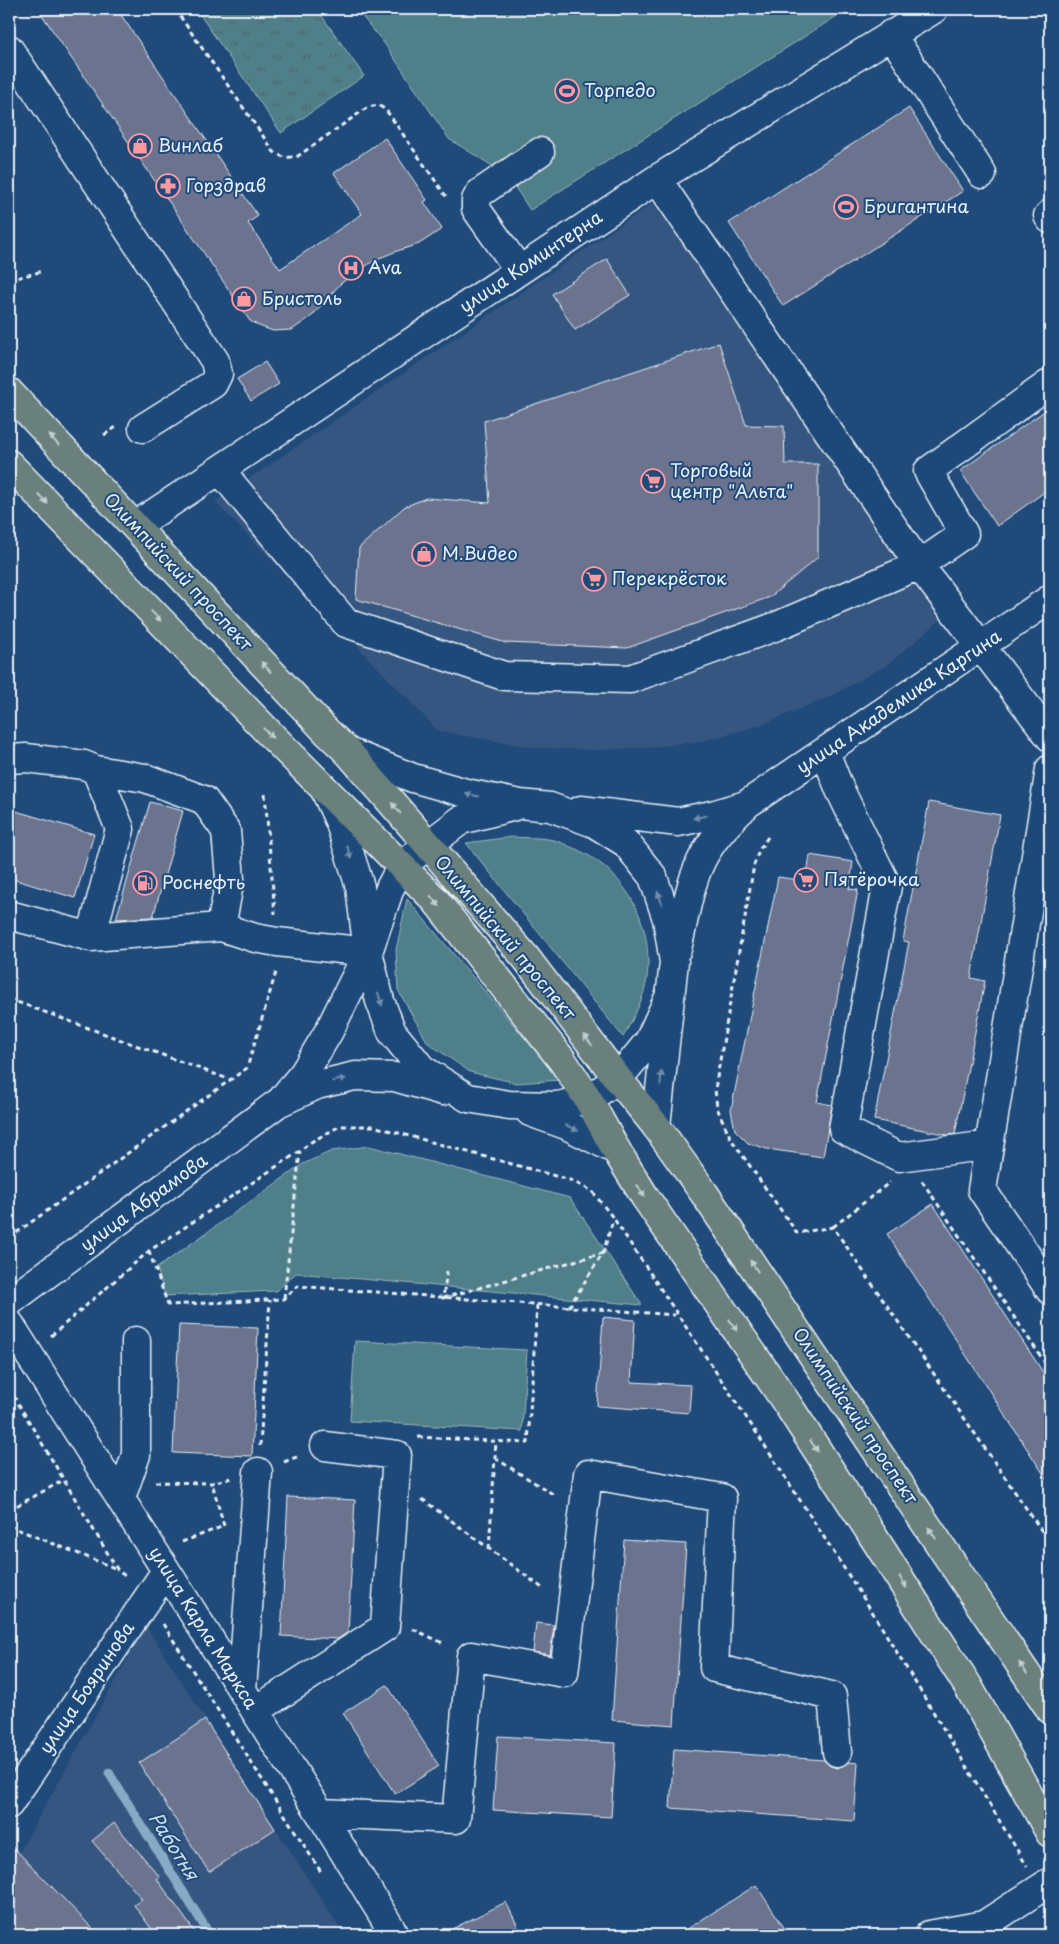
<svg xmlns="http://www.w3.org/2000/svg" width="1059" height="1944" font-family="'Playpen Sans',sans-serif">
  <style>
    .built { fill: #365680 }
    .grass { fill: #507f89; stroke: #9cb8c0 }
    .park { fill: url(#park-tufts); stroke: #9cb8c0 }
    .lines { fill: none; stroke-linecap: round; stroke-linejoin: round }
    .stream { stroke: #87abc4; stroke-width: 9 }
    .building { fill: #6c738f; stroke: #e8f1f8 }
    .minor-casing { stroke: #e8f1f8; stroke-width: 31 }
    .major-casing { stroke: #e8f1f8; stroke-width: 31 }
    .path { stroke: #e8f1f8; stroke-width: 3; stroke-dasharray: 5 4; stroke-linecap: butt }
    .minor { stroke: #1f4a7a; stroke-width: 28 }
    .major { stroke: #6a807d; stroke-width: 28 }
    .oneway { fill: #c2cfd3 }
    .oneway2 { fill: #6f8dac }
    .labels { text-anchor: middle; stroke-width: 4; stroke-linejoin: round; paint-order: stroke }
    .poi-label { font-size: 18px; fill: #e8f1f8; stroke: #1f4a7a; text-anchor: start }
    .street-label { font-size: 18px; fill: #e8f1f8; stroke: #1f4a7a }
    .water-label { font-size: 19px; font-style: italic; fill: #d0dfeb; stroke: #1f4a7a }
  </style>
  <defs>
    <pattern id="park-tufts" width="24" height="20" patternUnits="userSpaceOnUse" patternTransform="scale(1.25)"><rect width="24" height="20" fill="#507f89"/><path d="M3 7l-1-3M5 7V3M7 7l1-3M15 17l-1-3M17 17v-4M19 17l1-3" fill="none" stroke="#4c666d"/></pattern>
  </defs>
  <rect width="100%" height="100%" fill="#1f4a7a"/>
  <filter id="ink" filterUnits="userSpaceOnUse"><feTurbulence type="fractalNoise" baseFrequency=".02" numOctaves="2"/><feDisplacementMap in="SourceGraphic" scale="10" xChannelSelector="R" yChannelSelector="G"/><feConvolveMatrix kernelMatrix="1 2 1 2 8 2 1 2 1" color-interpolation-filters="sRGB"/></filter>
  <g filter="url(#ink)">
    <path class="built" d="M653 203 947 615 887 665 831 696 764 724 707 740 648 748 593 750 537 748 438 731 358 647 215 502Z
      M146 1626 344 1935H9V1864L17 1856Z"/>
    <path class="grass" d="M356 9H848L530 210 507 175 449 139 384 43Z
      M512 837C525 838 540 837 553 840 559 841 566 845 571 847 624 868 654 921 647 978 644 999 633 1019 623 1037L466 843Z
      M407 899 560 1080 517 1083 470 1072 428 1043 398 990 396 950Z
      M369 1146 570 1198 642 1305 296 1273 276 1291 165 1296 157 1268 303 1164 332 1151Z
      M355 1341 527 1350 522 1431 350 1421Z"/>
    <path class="park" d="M196 9H317L364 76 281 133Z"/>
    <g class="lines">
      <path class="stream" d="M109 1773 210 1935"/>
    </g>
    <path class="building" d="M38 9H117L258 216 248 223 280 269 362 214 334 173 385 138 427 200 424 202 442 229 419 244 397 251 377 259 358 271 340 284 312 316 292 330 273 331 259 326 250 321Z
      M909 108 963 191 783 306 729 223Z
      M607 259 630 295 575 330 552 294Z
      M719 343 746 425 784 426 785 464H818V557L770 597 627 648 506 643 356 599 359 548 404 507 426 498 490 503 484 421Z
      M265 362 279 384 251 401 237 379Z
      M1050 407V488L997 526 960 471Z
      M150 802 183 811 153 917 116 919Z
      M929 802 1000 815 971 978 985 981 955 1134 948 1135 874 1120 909 942 903 941Z
      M9 809 94 834 75 898 9 878Z
      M810 855 853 862 849 889 858 890 817 1102 832 1105 823 1157 767 1149 748 1143 735 1130 731 1110 778 877 806 881Z
      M933 1204 1050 1383V1484L887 1234Z
      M603 1317 635 1320 631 1382 691 1385 689 1413 597 1406Z
      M179 1325 258 1328 252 1456 173 1453Z
      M288 1497 355 1500 348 1632 338 1639 281 1636Z
      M624 1540 686 1544 674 1725 612 1720Z
      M536 1623 554 1625 550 1655 533 1652Z
      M387 1685 439 1766 395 1794 343 1713Z
      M205 1720 275 1829 209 1872 139 1763Z
      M498 1736 616 1743 611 1817 493 1810Z
      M674 1749 824 1760 830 1766 838 1768 848 1762 858 1763 854 1821 670 1808Z
      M114 1823 160 1877 157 1879 197 1935H156L134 1905 142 1899 92 1841Z
      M9 1843 99 1935H9Z
      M756 1885 789 1935H678Z
      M506 1902 522 1935H440Z"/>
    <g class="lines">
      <g class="minor-casing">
        <path id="minor" d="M891 34 982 174
          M9 49 215 361 218 374 213 384 143 428
          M657 179 919 565 1050 737
          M1050 214 1048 216 1050 219
          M519 270 476 209V200L480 193 540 152
          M220 470 346 623 504 676 630 679 777 626 919 565 964 534 928 471 1050 383
          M135 526 657 179 934 9
          M348 752 413 778 466 793 520 804 550 807 594 823 626 843 653 877 667 919 674 962 656 1126
          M825 752 840 790 887 886 843 1129 899 1157 989 1145
          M9 759 26 758 84 765 96 770 145 778 204 800 226 831 230 879 221 927
          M1050 769 982 1190 1050 1290
          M325 790 340 823 360 887 368 952 380 1001 392 1032 422 1069 468 1098 509 1105 558 1106 588 1099 618 1079 649 1041 670 995
          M581 810 678 822 712 815 746 805
          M9 915 91 937 221 927 255 938 277 942 368 952
          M91 937 120 829 96 770
          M677 949C685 917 689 880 706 852 717 833 732 819 747 804L1050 599
          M284 1097 304 1073 329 1031 368 952 390 888 402 865 461 820 515 806
          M530 1112 566 1125 616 1150
          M9 1302 278 1103 317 1085 355 1076 395 1077 443 1091
          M9 1323 320 1813 395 1935
          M121 1498 136 1455V1341
          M242 1690 258 1472
          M255 1711 385 1627 397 1455 325 1446
          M9 1804 166 1571
          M320 1813 456 1819 471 1656 564 1673 588 1474 722 1498 714 1668 832 1696 837 1752
          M929 1935 984 1925
          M985 1935 984 1925 1050 1882"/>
      </g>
      <g class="major-casing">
        <path id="major" d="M9 392 327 732 348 752 526 958 618 1079 656 1126 704 1193 1050 1709
          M9 464 269 733 436 901 562 1060 588 1099 616 1150 645 1197 788 1405 878 1544 968 1686 1050 1833"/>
      </g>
      <path class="path" d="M175 9 274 152 285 158 298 156 368 107 378 105 386 110 448 199
        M868 13 872 9
        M9 280 43 271
        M104 435 116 427
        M265 794 275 914
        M768 837 759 850 754 865 715 1089 717 1108 731 1139 797 1233 833 1227 1050 1543
        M9 999 231 1080
        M922 1181 1050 1370
        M833 1227 890 1182
        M9 1238 247 1068 277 969
        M149 1251 168 1305 284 1299 297 1286 675 1315
        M447 1271 443 1298 603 1253
        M284 1298 300 1151
        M569 1307 603 1253 613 1220
        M51 1336 149 1251 300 1151 311 1142 340 1126H373L570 1180 592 1191 614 1219 754 1429 873 1613 1027 1866
        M9 1388 117 1569 127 1578
        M418 1437 528 1443 537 1305
        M260 1446 270 1300
        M495 1458 556 1496
        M284 1462 299 1456
        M155 1482 212 1483 231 1478
        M422 1499 545 1590
        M9 1510 64 1480
        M9 1526 117 1569
        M182 1542 224 1526 212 1483
        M489 1549 496 1442
        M163 1624 321 1872
        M413 1629 445 1644"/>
      <use href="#minor" class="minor"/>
      <use href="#major" class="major"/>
    </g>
    <defs><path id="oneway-solid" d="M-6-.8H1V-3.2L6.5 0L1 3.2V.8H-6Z" transform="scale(1.25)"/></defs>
    <g class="oneway">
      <use href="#oneway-solid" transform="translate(54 440) rotate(-133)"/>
      <use href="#oneway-solid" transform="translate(43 499) rotate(46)"/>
      <use href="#oneway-solid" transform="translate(156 616) rotate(46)"/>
      <use href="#oneway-solid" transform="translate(266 667) rotate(-133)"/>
      <use href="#oneway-solid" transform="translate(268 733) rotate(46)"/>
      <use href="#oneway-solid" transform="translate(396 808) rotate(-130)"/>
      <use href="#oneway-solid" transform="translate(435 901) rotate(49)"/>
      <use href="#oneway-solid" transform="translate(588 1040) rotate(-127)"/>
      <use href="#oneway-solid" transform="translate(641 1191) rotate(58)"/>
      <use href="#oneway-solid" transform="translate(754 1266) rotate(-124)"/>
      <use href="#oneway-solid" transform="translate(733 1325) rotate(56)"/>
      <use href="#oneway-solid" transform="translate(814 1446) rotate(57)"/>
      <use href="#oneway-solid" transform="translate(932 1533) rotate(-124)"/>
      <use href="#oneway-solid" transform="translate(903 1582) rotate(58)"/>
      <use href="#oneway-solid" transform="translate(1023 1668) rotate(-124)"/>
    </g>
    <g class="oneway2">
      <use href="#oneway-solid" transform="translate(472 795) rotate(-168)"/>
      <use href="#oneway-solid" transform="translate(700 817) rotate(168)"/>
      <use href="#oneway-solid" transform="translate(349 852) rotate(72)"/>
      <use href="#oneway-solid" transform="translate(660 898) rotate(-109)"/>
      <use href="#oneway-solid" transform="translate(380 999) rotate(73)"/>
      <use href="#oneway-solid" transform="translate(661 1078) rotate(-85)"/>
      <use href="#oneway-solid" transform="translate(339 1080) rotate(-12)"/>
      <use href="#oneway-solid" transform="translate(572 1128) rotate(25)"/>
    </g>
  </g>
  <defs>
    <g id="stadium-ring" transform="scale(1.25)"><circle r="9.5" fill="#1f4a7a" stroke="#ff9aa2" stroke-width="1.5"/><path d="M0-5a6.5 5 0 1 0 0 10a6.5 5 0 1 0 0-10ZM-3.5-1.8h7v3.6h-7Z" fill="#ff9aa2"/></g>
    <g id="shop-ring" transform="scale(1.25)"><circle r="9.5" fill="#1f4a7a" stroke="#ff9aa2" stroke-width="1.5"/><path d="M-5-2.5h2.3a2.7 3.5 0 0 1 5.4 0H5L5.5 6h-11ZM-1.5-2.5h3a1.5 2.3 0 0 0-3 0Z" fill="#ff9aa2"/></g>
    <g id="pharmacy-ring" transform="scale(1.25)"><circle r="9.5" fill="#1f4a7a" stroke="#ff9aa2" stroke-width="1.5"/><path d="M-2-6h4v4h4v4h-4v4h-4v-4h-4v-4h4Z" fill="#ff9aa2"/></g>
    <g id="hospital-ring" transform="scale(1.25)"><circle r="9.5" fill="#1f4a7a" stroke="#ff9aa2" stroke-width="1.5"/><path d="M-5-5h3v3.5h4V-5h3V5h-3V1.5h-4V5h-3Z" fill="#ff9aa2"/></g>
    <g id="supermarket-ring" transform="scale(1.25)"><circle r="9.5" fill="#1f4a7a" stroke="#ff9aa2" stroke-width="1.5"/><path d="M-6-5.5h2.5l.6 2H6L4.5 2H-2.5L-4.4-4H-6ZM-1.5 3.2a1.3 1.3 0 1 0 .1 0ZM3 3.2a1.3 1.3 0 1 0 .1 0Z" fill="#ff9aa2"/></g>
    <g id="fuel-ring" transform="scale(1.25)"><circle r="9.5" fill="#1f4a7a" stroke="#ff9aa2" stroke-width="1.5"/><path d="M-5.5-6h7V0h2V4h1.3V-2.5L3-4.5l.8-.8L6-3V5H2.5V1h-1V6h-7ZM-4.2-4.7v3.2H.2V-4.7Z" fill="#ff9aa2"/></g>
  </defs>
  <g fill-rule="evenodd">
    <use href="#stadium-ring" x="567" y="91"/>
    <use href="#shop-ring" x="140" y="146"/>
    <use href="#pharmacy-ring" x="168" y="186"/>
    <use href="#stadium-ring" x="846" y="207"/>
    <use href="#hospital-ring" x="351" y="268"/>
    <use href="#shop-ring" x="244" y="299"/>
    <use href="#supermarket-ring" x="653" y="481"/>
    <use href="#shop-ring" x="424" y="554"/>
    <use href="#supermarket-ring" x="594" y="579"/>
    <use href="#supermarket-ring" x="806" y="880"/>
    <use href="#fuel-ring" x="145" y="883"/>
  </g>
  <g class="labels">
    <g class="poi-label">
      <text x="584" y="97">Торпедо</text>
      <text x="158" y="152">Винлаб</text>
      <text x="186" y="192">Горздрав</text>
      <text x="864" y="213">Бригантина</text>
      <text x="368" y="274">Ava</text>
      <text x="262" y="305">Бристоль</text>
      <text x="670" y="477">Торговый<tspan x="670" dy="21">центр "Альта"</tspan></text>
      <text x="442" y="560">М.Видео</text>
      <text x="612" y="585">Перекрёсток</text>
      <text x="824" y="886">Пятёрочка</text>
      <text x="162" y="889">Роснефть</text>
    </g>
    <g class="street-label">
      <text transform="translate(531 262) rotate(-34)" y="6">улица Коминтерна</text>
      <text transform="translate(178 572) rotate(47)" y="6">Олимпийский проспект</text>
      <text transform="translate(899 702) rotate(-34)" y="6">улица Академика Каргина</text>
      <text transform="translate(505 938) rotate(50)" y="6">Олимпийский проспект</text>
      <text transform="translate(144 1203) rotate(-36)" y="6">улица Абрамова</text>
      <text transform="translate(855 1416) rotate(56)" y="6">Олимпийский проспект</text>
      <text transform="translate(203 1628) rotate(58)" y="6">улица Карла Маркса</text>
      <text transform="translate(87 1688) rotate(-56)" y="6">улица Бояринова</text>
    </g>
    <g class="water-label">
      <text transform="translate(174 1846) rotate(58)" y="7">Работня</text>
    </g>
  </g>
  <rect width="1059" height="1944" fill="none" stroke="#1f4a7a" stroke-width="30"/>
  <rect x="15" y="15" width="1029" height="1914" fill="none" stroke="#e8f1f8" stroke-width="2" filter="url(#ink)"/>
</svg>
